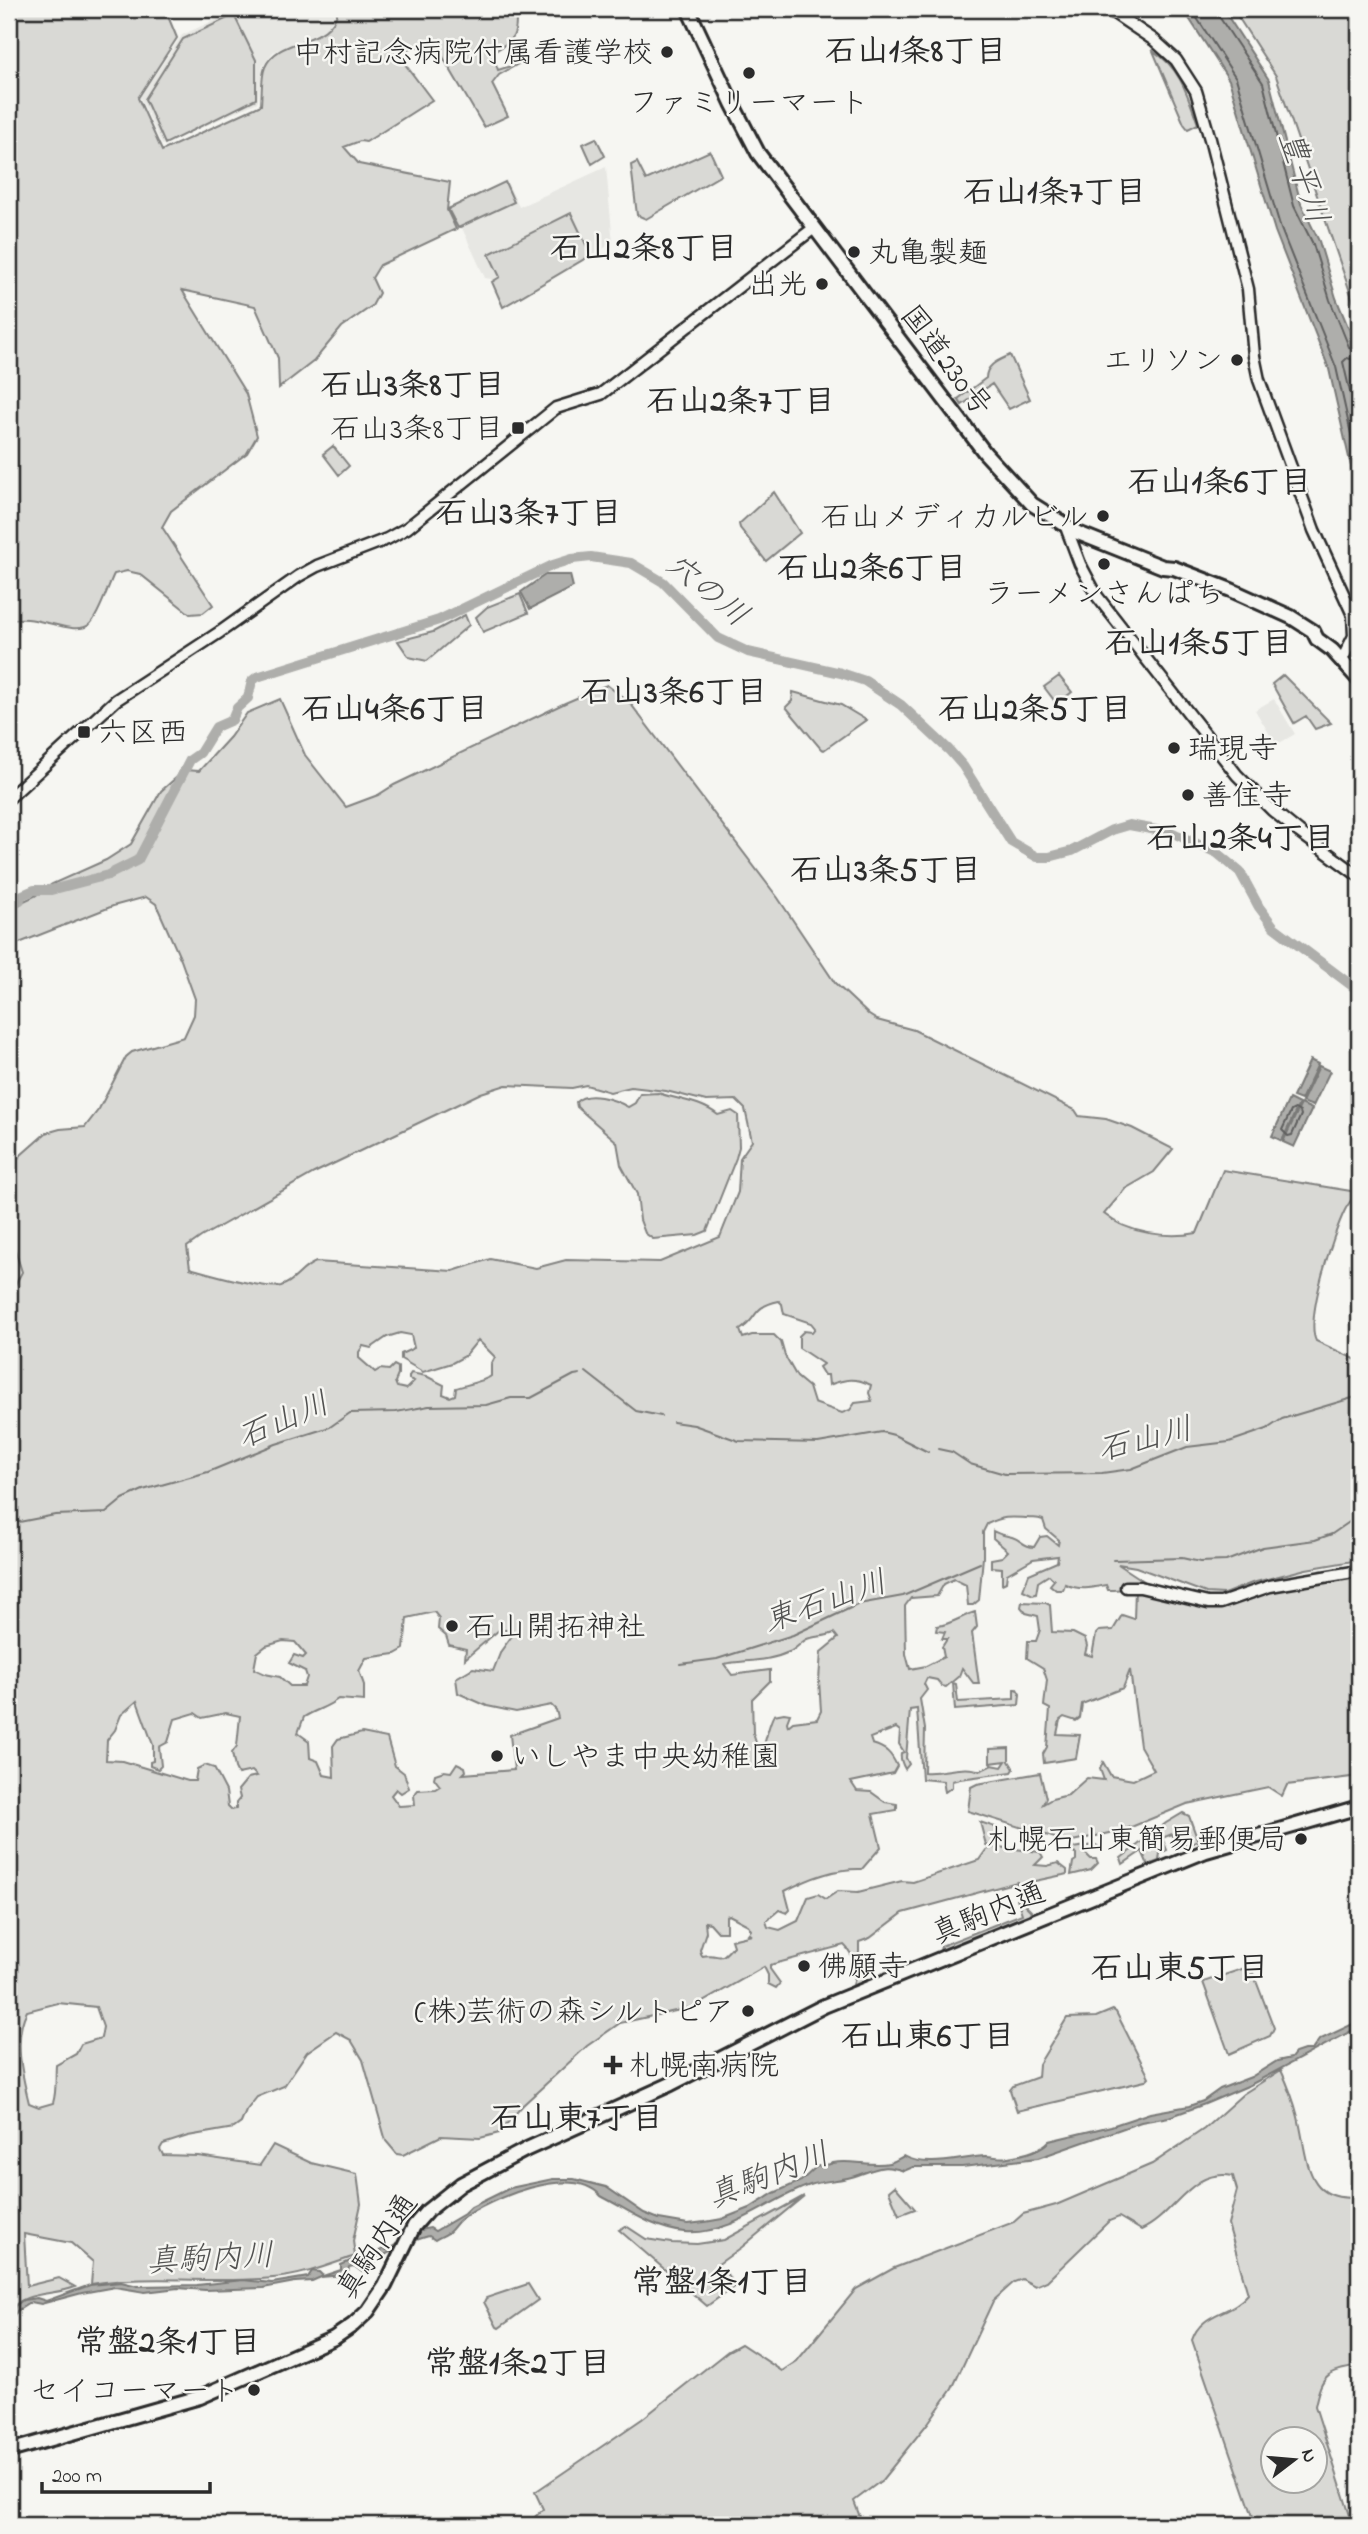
<svg xmlns="http://www.w3.org/2000/svg" width="1368" height="2534" font-family="'Indie Flower','Klee One',sans-serif">
  <style>
    .built { fill: #e7e7e3 }
    .green { fill: #d9d9d5; stroke: #828280; stroke-width: 2; fill-rule: evenodd }
    .water { fill: #aeaeab; stroke: #7a7a78; stroke-width: 2 }
    .lines { fill: none; stroke-linecap: round; stroke-linejoin: round }
    .shore { stroke: #5f5f5e; stroke-width: 2 }
    .stream { stroke: #7a7a78; stroke-width: 2 }
    .river { stroke: #aeaeab; stroke-width: 10 }
    .secondary-casing { stroke: #2b2b2b; stroke-width: 15 }
    .highway-casing { stroke: #2b2b2b; stroke-width: 18 }
    .secondary { stroke: #f6f6f2; stroke-width: 10 }
    .highway { stroke: #f6f6f2; stroke-width: 12 }
    .poi-dot { fill: #2b2b2b; stroke: #f6f6f2; stroke-width: 2.5 }
    .labels { text-anchor: middle; stroke-width: 5; stroke-linejoin: round; paint-order: stroke }
    .poi-label { font-size: 30px; fill: #2b2b2b; stroke: #f6f6f2; text-anchor: end }
    .street-label { font-size: 30px; fill: #2b2b2b; stroke: #f6f6f2 }
    .neighbourhood-label { font-size: 32px; font-weight: bold; fill: #2b2b2b; stroke: #f6f6f2 }
    .water-label { font-size: 32px; font-style: italic; fill: #525251; stroke: #f6f6f2 }
  </style>
  <rect width="100%" height="100%" fill="#f6f6f2"/>
  <filter id="ink" filterUnits="userSpaceOnUse"><feTurbulence type="fractalNoise" baseFrequency=".0143" numOctaves="2"/><feDisplacementMap in="SourceGraphic" scale="14" xChannelSelector="R" yChannelSelector="G"/><feConvolveMatrix kernelMatrix="1 2 1 2 8 2 1 2 1" color-interpolation-filters="sRGB"/></filter>
  <g filter="url(#ink)">
    <path class="built" d="M239 9H333L335 14 327 29 273 52 263 66 258 102 162 145 140 97 182 35Z
      M606 167 613 243 503 307 491 279 485 278 462 228 457 229 447 209 506 180 519 207Z
      M1274 699 1295 734 1276 745 1255 710Z"/>
    <path class="green" d="M9 9H165L177 38 138 98 162 151 261 105C262 93 261 77 265 67 279 35 332 47 338 9H516C516 37 517 38 492 53L498 70 520 63 499 75 492 84 508 116 484 127 434 42 396 52 432 100 366 142 360 141 344 147 359 164 450 182 447 210 456 229 380 265 372 278 379 293 372 306 342 327 314 361 279 388 278 358 255 306 182 290 246 394 257 436 247 453 171 511 162 527 213 605 203 613 190 614 140 574 127 571 114 574C108 586 99 616 90 624 74 639 29 609 9 622Z
      M1233 9H1359V318L1276 76Z
      M234 15 256 60V99L165 144 145 99 183 39Z
      M1153 51C1180 67 1188 96 1198 124L1188 129 1184 124Z
      M596 138 605 156 592 164 583 144Z
      M710 151 721 175 646 219 637 215 631 165 637 162 646 180Z
      M505 182 514 202 458 228 448 209Z
      M571 213 591 255 503 307 492 282 500 277 489 254Z
      M1010 355 1030 399 1009 409 992 384 962 405 958 399 986 378C986 364 1000 360 1010 355Z
      M333 446 349 466 339 475 323 454Z
      M774 492 800 533 766 561 740 528 739 524Z
      M520 594 528 613 483 632 476 617 487 607Z
      M465 615 469 625 427 661 409 657 398 641 433 632Z
      M1283 675 1331 723 1315 729 1306 716 1294 723 1272 684Z
      M1059 676 1072 692 1057 704 1044 687Z
      M607 685 630 703 778 898 835 983 869 1015 877 1020 914 1030 1075 1110 1079 1116 1106 1119 1132 1128 1173 1149 1154 1172 1125 1189 1104 1214C1127 1233 1167 1239 1197 1233L1223 1170 1357 1192C1353 1198 1348 1204 1345 1210 1333 1234 1305 1319 1316 1341L1359 1361V1560L1306 1569 1252 1583 1224 1594 1206 1593 1136 1567 1118 1564 1144 1581 1145 1585C1133 1586 1119 1591 1108 1590L1106 1585C1092 1588 1080 1591 1065 1584L1063 1590H1056L1050 1585 1054 1580 1049 1575 1038 1582 1036 1594 1033 1595 1023 1590 1029 1574 1057 1562 1058 1556 1033 1559 1007 1574 1006 1582 1002 1584V1568L991 1567V1559L1002 1557 1008 1551 993 1538V1531C1000 1535 1004 1535 1012 1537 1022 1540 1023 1547 1034 1547L1040 1537 1047 1536 1058 1545 1059 1540 1046 1529 1043 1520C1036 1517 1034 1519 1027 1518 1009 1517 1005 1516 987 1524L983 1532V1557L979 1600 973 1605H968L966 1585 954 1579 944 1584 937 1596 911 1598 905 1606 906 1654 910 1669 926 1666 944 1657 942 1647 947 1639H942L945 1632 936 1631 937 1626C950 1625 962 1616 975 1612L977 1627 972 1633 979 1684H974L962 1668 959 1676 946 1687 942 1686 937 1680 927 1678 924 1684 927 1690 920 1699 925 1729 924 1772C943 1774 964 1764 980 1771L992 1765 1002 1767 1006 1761 990 1763V1749L1009 1748V1761L1014 1769 1012 1772 960 1779 952 1781V1787L945 1792 943 1781 922 1779 917 1709 910 1710 906 1758 909 1764 905 1769C902 1764 900 1759 901 1753L904 1752 899 1744 900 1731 896 1728 870 1738 872 1744C886 1748 891 1753 897 1766L893 1773 851 1782 857 1791 871 1792 885 1802 897 1804V1810L873 1814 881 1847 862 1869C835 1868 809 1878 785 1891L790 1910 787 1913 779 1910 766 1921 768 1927 780 1930 798 1921 808 1897 818 1894 826 1899 838 1891 858 1892 902 1881 913 1882 979 1860 986 1850 994 1847 986 1845 980 1822 998 1828V1847L1040 1852 1043 1857 1035 1865 1047 1866 1058 1863 1067 1870V1874L1063 1875 1030 1882 1032 1893 1026 1894 1022 1902 1031 1911 1028 1917 940 1951 941 1946 1022 1914 1017 1898V1882L903 1913 870 1938 859 1942V1953L867 1972 861 1985H853C858 1973 854 1954 844 1945L770 1965V1969L780 1983 776 1988 768 1984V1975L764 1967 694 2007 620 2023 587 2046 523 2105 499 2133 480 2138 441 2136 403 2155 397 2154 386 2141 363 2060 351 2040 336 2032 307 2052 284 2086 257 2097 246 2111 241 2123 234 2128 188 2136 163 2144 160 2149 163 2155 198 2156 260 2165 273 2145 311 2163 357 2174 361 2204 353 2241 355 2256C329 2265 301 2276 273 2278 212 2284 151 2274 91 2284L93 2262 71 2243 24 2234 27 2286 59 2278 75 2287C54 2296 21 2290 9 2313V1291L13 1289 22 1272 9 1231V1169L21 1155 46 1133 60 1129 85 1127 99 1109 126 1057 132 1052 184 1037 194 1015 195 999 181 960 156 904 146 897 113 906 9 947V908L35 896 52 884 106 860 131 844 161 791 185 770 199 771 230 737 247 713 280 699 305 755 346 807 378 795 394 785 565 703ZM506 1085 572 1088 586 1085 610 1092 631 1087 666 1091 706 1101 736 1100 745 1109 752 1141 740 1158 738 1192 720 1237 660 1262 566 1260 536 1268 490 1259 453 1271 316 1262C300 1268 297 1281 281 1286 265 1290 208 1273 190 1268L187 1247 201 1237 314 1173 481 1093ZM779 1301 782 1304 784 1314 811 1323 815 1328 812 1332 804 1331 799 1336V1348L823 1364 819 1367 824 1375H828L829 1385C845 1379 855 1377 871 1385L869 1393 872 1401 855 1403 850 1410 842 1413 814 1403 809 1387 797 1377 785 1356 781 1342 774 1335H752L743 1338 740 1330C759 1318 751 1307 779 1301ZM400 1333 411 1335 414 1348 401 1354V1359L423 1372 452 1363 465 1356 478 1340 495 1357 491 1365V1376C485 1381 465 1385 456 1388L455 1395 450 1397 443 1394 444 1385 426 1376 411 1373 409 1376V1379L414 1381 406 1389 397 1387 395 1382 398 1375V1367L394 1365 389 1370 380 1369 375 1372 359 1358V1352L363 1346 371 1348 387 1337ZM434 1612 439 1618 438 1629 446 1636 449 1645 466 1649 465 1659 499 1630H510L514 1633 501 1651 493 1671 473 1668 456 1678 458 1693 487 1706 516 1712 551 1705 556 1710 558 1718 510 1735 514 1770 463 1774 466 1771 465 1767 457 1763 451 1772 444 1771 435 1774 434 1778 440 1786 435 1789 418 1790 414 1795 415 1805 399 1806 391 1795 396 1789 401 1793 409 1788 404 1773 395 1766 387 1738 362 1733 338 1739 333 1746 334 1777 324 1775 318 1761 310 1758 309 1741 298 1733 304 1717C317 1709 326 1708 338 1699L364 1701V1685L359 1671 366 1658 395 1654 404 1649 407 1618ZM834 1633 838 1638 821 1652 819 1680 821 1711 817 1719 793 1722 788 1726 787 1722 790 1714 784 1713 774 1715C770 1720 766 1739 763 1748L757 1746 753 1733 752 1699 770 1681V1670L732 1675 724 1664C746 1660 768 1662 789 1652 796 1649 801 1642 807 1639 816 1636 825 1637 834 1633ZM283 1641 295 1642 306 1655 303 1658 294 1655 289 1663 305 1671 307 1677 304 1686H290L280 1677 265 1674 254 1669 257 1653 266 1646ZM137 1701 153 1745V1761L150 1762V1766L158 1769 161 1766 159 1747 168 1742 175 1719 195 1713 202 1718 226 1713 240 1716 237 1746 232 1753 235 1768 238 1774 252 1771 257 1776 248 1778 238 1790 240 1798 236 1803V1809L232 1810 228 1806 226 1791 214 1768 205 1765 197 1769 195 1781H188L122 1761 106 1760 107 1740 115 1730 121 1715ZM729 1915 748 1925 751 1930 748 1934 752 1935 731 1940 733 1946C717 1965 722 1952 702 1956L700 1950 706 1932 705 1922 710 1923 718 1932H726V1916ZM58 2003 96 2007 103 2027 101 2038 81 2044 76 2054 56 2065C55 2078 57 2090 53 2103L39 2107 29 2103C22 2075 13 2037 27 2011Z
      M793 692 841 705 866 720 824 750 821 749 786 707 792 701Z
      M658 1093C679 1100 700 1101 718 1115L732 1111 738 1115 739 1147 736 1158 707 1231 697 1235 653 1239 645 1233 640 1220 637 1194 621 1165 617 1142 577 1107 576 1102C587 1090 614 1099 628 1107L635 1103 640 1094Z
      M1359 1576V1776L1287 1785 1282 1796 1268 1787 1187 1804 1124 1830 1068 1842 968 1811 971 1787 977 1784 1040 1773 1046 1798 1043 1804 1052 1799 1068 1795 1087 1778 1104 1780 1100 1769 1103 1762 1111 1776 1133 1780 1154 1770 1140 1746 1130 1670 1123 1688 1082 1704 1080 1718 1076 1721 1064 1717 1060 1720 1057 1734 1080 1735 1076 1758 1044 1763 1043 1754 1047 1747 1050 1709 1044 1706 1047 1680 1043 1668 1027 1658 1028 1641H1036L1040 1630 1038 1616 1026 1613 1021 1607 1022 1602 1046 1603 1050 1605 1052 1632 1073 1633 1085 1639 1087 1646 1085 1654 1092 1656 1096 1634 1099 1631 1113 1630 1122 1615 1134 1619 1135 1589H1142L1209 1608 1222 1607 1260 1593Z
      M953 1683 956 1684 958 1702 1014 1699V1689H1017L1020 1694 1019 1705 955 1710Z
      M1183 1813 1189 1816 1198 1841 1186 1846 1185 1843 1178 1846 1172 1834 1162 1838 1167 1850 1160 1853 1159 1861 1148 1865 1142 1851 1123 1864 1121 1858 1166 1823Z
      M1095 1845 1100 1847 1085 1853 1091 1859H1096L1098 1863 1091 1870 1071 1875 1073 1862 1076 1860V1854L1069 1851 1072 1848Z
      M1245 1968 1248 1975 1253 1973 1274 2028 1270 2036 1229 2054 1203 1982Z
      M1113 2010 1116 2012 1149 2077 1145 2081 1017 2111 1010 2090 1013 2086 1038 2077 1039 2064 1067 2018 1096 2017Z
      M1281 2070C1288 2085 1294 2101 1298 2117 1308 2157 1304 2204 1359 2197V2366C1327 2372 1322 2373 1315 2406L1353 2525H1256L1192 2340C1201 2312 1231 2315 1248 2294L1228 2224 1237 2190 1233 2176C1191 2167 1175 2215 1141 2230L1119 2217 1109 2221 1047 2281 1035 2286 1022 2279 1014 2282 993 2301 952 2389 928 2423 882 2480 854 2501 863 2525H527L543 2509 535 2492 642 2419 728 2351 741 2344 782 2371 797 2361 856 2289 894 2268 1014 2222 1023 2214 1056 2205 1152 2164 1204 2129 1243 2094ZM1274 2440H1316V2482H1274Z
      M895 2186 915 2209 899 2215 889 2191Z
      M804 2196 742 2247 717 2265 726 2273 735 2286 707 2306 619 2230 626 2226 646 2239 671 2243 697 2244 724 2240Z
      M528 2284 538 2300 499 2328 497 2327 484 2302 486 2298Z"/>
    <path class="water" d="M1183 9H1223L1269 80 1301 204 1319 241 1336 298 1359 353V502L1329 369 1275 231 1229 80Z
      M545 575H570L573 587 530 609 521 592Z
      M1310 1060 1318 1064 1301 1100 1293 1097Z
      M1319 1066 1330 1071 1313 1106 1302 1102Z
      M1289 1099 1299 1104 1282 1141 1272 1136Z
      M1301 1104 1312 1109 1294 1147 1283 1142Z
      M1359 2021V2027L1250 2085 1205 2104 1169 2117 1141 2122 1038 2158 962 2167H913L904 2171C882 2164 878 2168 858 2175 843 2181 825 2180 810 2185 769 2199 731 2236 685 2232 653 2229 628 2210 601 2196 572 2163 489 2199 460 2220 456 2223 454 2228 449 2232 446 2235 439 2237 435 2240L429 2236C416 2239 390 2251 380 2258 373 2264 372 2269 362 2272L354 2266 349 2267 348 2273 343 2275 321 2277 312 2281 295 2282 263 2288 205 2290 178 2288 145 2292 115 2287 82 2293 41 2304 31 2302 17 2311 9 2325V2319L15 2306 23 2300 37 2298 46 2301 90 2285 121 2282 138 2286 197 2285 243 2280 272 2283 308 2277 312 2271 319 2272 323 2276 341 2270V2265L366 2254 370 2256 383 2249 387 2250 420 2230 430 2228 435 2231 464 2214 471 2207 510 2188 553 2179H574L606 2187 644 2213 659 2219 688 2224 705 2222 722 2219 750 2208 774 2193 801 2181 817 2166C824 2167 826 2165 833 2163 851 2159 871 2167 889 2163 894 2162 899 2158 904 2156 927 2169 962 2157 986 2156 994 2156 1001 2159 1008 2157 1022 2155 1040 2151 1049 2141L1111 2126 1150 2113 1189 2106 1203 2101 1220 2089 1251 2077 1277 2061 1291 2058 1295 2053 1304 2050H1312L1319 2040Z"/>
    <g class="lines">
      <path class="shore" d="M1191 9 1236 78 1281 229 1336 367 1359 470
        M1217 9 1218 15 1263 83 1294 206 1313 244 1330 300 1349 347 1354 352 1359 353
        M1359 361 1347 358 1343 362 1359 430
        M1295 1109 1300 1112 1301 1115 1292 1135 1288 1136 1282 1130 1291 1111Z"/>
      <path class="stream" d="M9 20 23 9
        M586 1372 636 1411 661 1416
        M673 1422 694 1425 739 1441 818 1443 882 1432 894 1435 928 1452
        M938 1449 952 1452 970 1464 1005 1474 1102 1473 1131 1469 1187 1447 1229 1442 1267 1429 1282 1419 1359 1396
        M9 1524 55 1515 106 1513 123 1499 143 1490 208 1472 276 1444 330 1427 350 1413 396 1412 429 1406 486 1405 511 1398H531L574 1375 580 1374
        M1113 1560 1182 1558 1200 1562 1226 1561 1263 1547 1315 1540 1332 1534 1355 1518H1359
        M680 1664 717 1659 793 1635 859 1604 903 1596 980 1563"/>
      <path class="river" d="M9 906 20 900V896L34 890H51L108 875 138 860 190 760 200 753 216 727 232 720 237 708 248 698 252 681 257 677 439 620 553 565 572 559 591 557 631 563 663 582 718 638 748 652 841 673 865 681 901 705 949 750 963 766 1011 842 1037 857H1049L1072 851 1112 830 1129 825 1173 833 1217 853 1240 872 1259 907 1274 927 1359 991"/>
      <g class="secondary-casing">
        <path id="secondary" d="M1108 9 1154 40 1176 60 1196 91 1210 139 1248 289 1254 356 1259 380 1314 530 1353 615 1354 636 1342 660
          M1066 527 1080 564 1097 596 1237 775 1272 810 1299 832 1359 876
          M9 798 116 700 220 632 299 576 317 566 387 539 407 528 556 408 601 394 814 228
          M1126 1587H1140L1208 1603H1221L1270 1586 1359 1571"/>
      </g>
      <g class="highway-casing">
        <path id="highway" d="M688 9 732 103 758 153 985 453 1032 504 1078 533 1163 567 1174 568 1231 590 1291 617 1313 631 1317 639 1332 650 1359 680
          M9 2451 200 2397 334 2338 353 2325 368 2311 385 2286 414 2226 427 2211 461 2184 527 2149 671 2084 824 2006 1206 1851 1359 1807"/>
      </g>
      <use href="#secondary" class="secondary"/>
      <use href="#highway" class="highway"/>
    </g>
  </g>
  <g class="poi-dot">
    <circle cx="667" cy="52" r="7"/>
    <circle cx="749" cy="73" r="7"/>
    <circle cx="854" cy="252" r="7"/>
    <circle cx="822" cy="284" r="7"/>
    <circle cx="1237" cy="360" r="7"/>
    <rect x="511" y="421" width="14" height="14" rx="3.5"/>
    <circle cx="1103" cy="516" r="7"/>
    <circle cx="1104" cy="564" r="7"/>
    <rect x="77" y="725" width="14" height="14" rx="3.5"/>
    <circle cx="1174" cy="748" r="7"/>
    <circle cx="1188" cy="795" r="7"/>
    <circle cx="452" cy="1626" r="7"/>
    <circle cx="497" cy="1756" r="7"/>
    <circle cx="1301" cy="1839" r="7"/>
    <circle cx="804" cy="1966" r="7"/>
    <circle cx="748" cy="2011" r="7"/>
    <path d="M609.5 2054.5h7v7h7v7h-7v7h-7v-7h-7v-7h7z"/>
    <circle cx="254" cy="2390" r="7"/>
  </g>
  <g class="labels">
    <g class="poi-label">
      <text x="653" y="62">中村記念病院付属看護学校</text>
      <text x="749" y="112" text-anchor="middle">ファミリーマート</text>
      <text x="868" y="262" text-anchor="start">丸亀製麺</text>
      <text x="808" y="294">出光</text>
      <text x="1223" y="370">エリソン</text>
      <text x="504" y="438">石山3条8丁目</text>
      <text x="1089" y="526">石山メディカルビル</text>
      <text x="1104" y="603" text-anchor="middle">ラーメンさんぱち</text>
      <text x="98" y="742" text-anchor="start">六区西</text>
      <text x="1188" y="758" text-anchor="start">瑞現寺</text>
      <text x="1202" y="805" text-anchor="start">善住寺</text>
      <text x="466" y="1636" text-anchor="start">石山開拓神社</text>
      <text x="511" y="1766" text-anchor="start">いしやま中央幼稚園</text>
      <text x="1287" y="1849">札幌石山東簡易郵便局</text>
      <text x="818" y="1976" text-anchor="start">佛願寺</text>
      <text x="734" y="2021">(株)芸術の森シルトピア</text>
      <text x="629" y="2075" text-anchor="start">札幌南病院</text>
      <text x="240" y="2400">セイコーマート</text>
    </g>
    <g class="street-label">
      <text transform="translate(947 360) rotate(53)" y="10">国道230号</text>
      <text transform="translate(988 1912) rotate(-22)" y="10">真駒内通</text>
      <text transform="translate(376 2246) rotate(-56)" y="10">真駒内通</text>
    </g>
    <g class="neighbourhood-label">
      <text x="916" y="61">石山1条8丁目</text>
      <text x="1055" y="202">石山1条7丁目</text>
      <text x="644" y="258">石山2条8丁目</text>
      <text x="413" y="395">石山3条8丁目</text>
      <text x="741" y="411">石山2条7丁目</text>
      <text x="1220" y="492">石山1条6丁目</text>
      <text x="529" y="523">石山3条7丁目</text>
      <text x="872" y="578">石山2条6丁目</text>
      <text x="1199" y="653">石山1条5丁目</text>
      <text x="674" y="702">石山3条6丁目</text>
      <text x="395" y="719">石山4条6丁目</text>
      <text x="1035" y="719">石山2条5丁目</text>
      <text x="1241" y="848">石山2条4丁目</text>
      <text x="886" y="880">石山3条5丁目</text>
      <text x="1180" y="1978">石山東5丁目</text>
      <text x="928" y="2046">石山東6丁目</text>
      <text x="577" y="2128">石山東7丁目</text>
      <text x="722" y="2292">常盤1条1丁目</text>
      <text x="168" y="2352">常盤2条1丁目</text>
      <text x="518" y="2373">常盤1条2丁目</text>
    </g>
    <g class="water-label">
      <text transform="translate(1305 177) rotate(72)" y="11">豊平川</text>
      <text transform="translate(708 589) rotate(39)" y="11">穴の川</text>
      <text transform="translate(283 1419) rotate(-23)" y="11">石山川</text>
      <text transform="translate(1145 1438) rotate(-14)" y="11">石山川</text>
      <text transform="translate(825 1600) rotate(-19)" y="11">東石山川</text>
      <text transform="translate(768 2174) rotate(-21)" y="11">真駒内川</text>
      <text transform="translate(210 2257) rotate(-3)" y="11">真駒内川</text>
    </g>
  </g>
  <rect width="1368" height="2534" fill="none" stroke="#f6f6f2" stroke-width="35"/>
  <rect x="18" y="18" width="1333" height="2499" fill="none" stroke="#2b2b2b" stroke-width="2.5" filter="url(#ink)"/>
  <g transform="translate(1294 2460) rotate(74)"><circle r="33" fill="#f6f6f2" stroke="#a5a5a2" stroke-width="2"/>
  <path d="M0-5L12 26L0 18L-12 26Z" fill="#2b2b2b"/>
  <text y="-10" font-size="19" font-weight="bold" text-anchor="middle" fill="#2b2b2b">N</text>
  </g>
  <path d="M42 2482v10h168v-10" fill="none" stroke="#2b2b2b" stroke-width="3.5"/>
  <text x="52" y="2482" font-size="21" fill="#2b2b2b" stroke="#f6f6f2" stroke-width="5" paint-order="stroke">200 m</text>
</svg>
